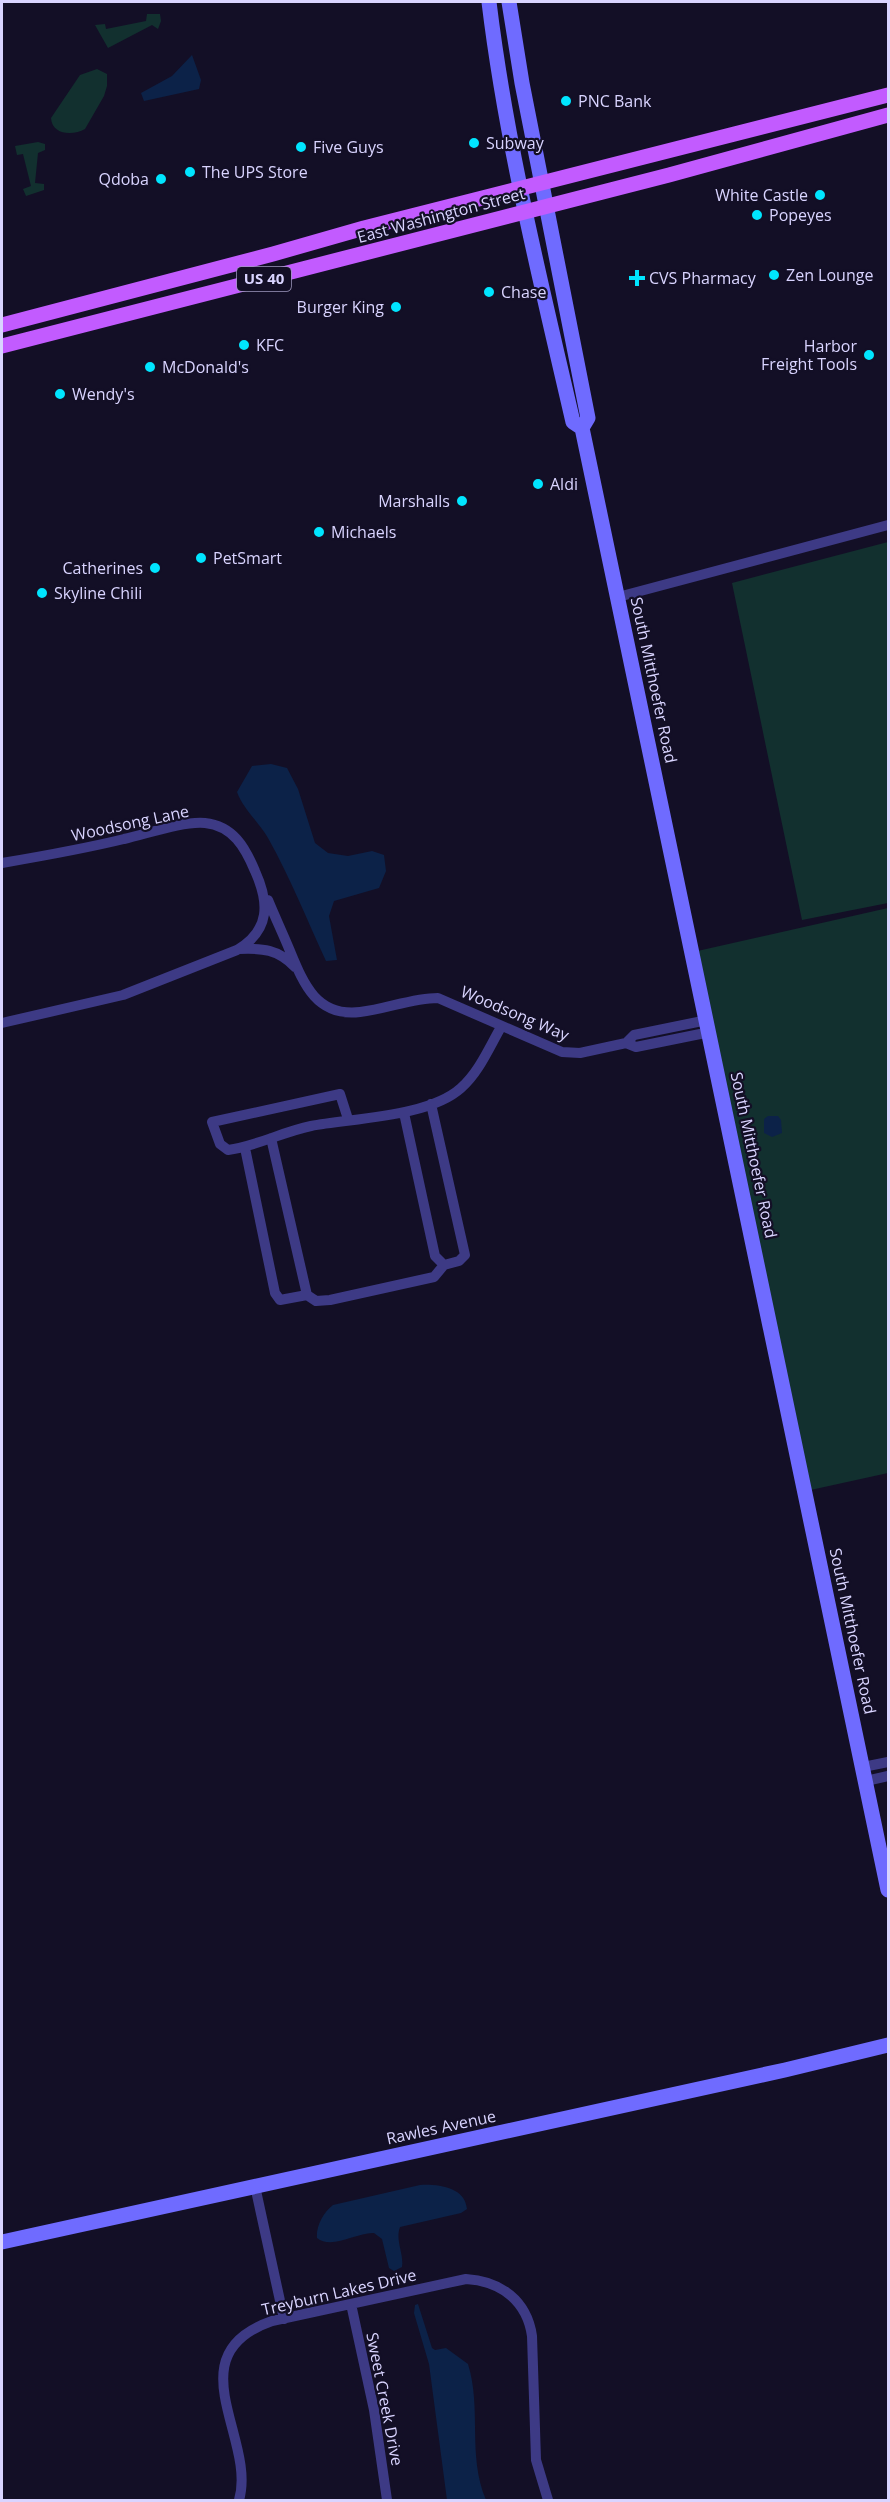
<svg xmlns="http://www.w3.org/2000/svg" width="890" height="2502" font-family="'Open Sans',sans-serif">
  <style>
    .green { fill: #12302f }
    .water { fill: #0c2248 }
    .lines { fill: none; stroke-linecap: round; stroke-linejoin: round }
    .street { stroke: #3d3a85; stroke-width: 10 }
    .secondary { stroke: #6f6bff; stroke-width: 15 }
    .primary { stroke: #c25bff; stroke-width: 15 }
    .poi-dot { fill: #00e5ff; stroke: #130f26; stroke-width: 2 }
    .labels { text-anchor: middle; stroke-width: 4.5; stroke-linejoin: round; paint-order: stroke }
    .shield { fill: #130f26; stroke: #9e99be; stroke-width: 1.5 }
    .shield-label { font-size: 15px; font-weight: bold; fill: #d9d4ff }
    .poi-label { font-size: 16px; fill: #d9d4ff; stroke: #130f26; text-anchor: start }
    .street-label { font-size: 16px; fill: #d9d4ff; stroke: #130f26 }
  </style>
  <rect width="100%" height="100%" fill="#130f26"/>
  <path class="green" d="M147 14H160L161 21 158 29 152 25 108 48 95 25 105 24 106 29 146 21Z
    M97 69 107 74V86L104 96 85 129C73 136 52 135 51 118L80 75Z
    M38 142 45 144V150L38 153 35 183 44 184V190L26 196 23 189 31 186 23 154 17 155 15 146Z
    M888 542V903L802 920 732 583Z
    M888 908V1473L806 1491 693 952Z"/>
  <path class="water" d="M192 55 201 80 199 89 144 101 141 93 172 76Z
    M271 764 287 768 298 789 315 843 328 853 348 856 372 851 384 855 386 871 379 888 334 901 329 916 337 960 326 961C307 920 290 877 268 838 259 822 243 809 237 792L252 766Z
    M768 1116H778L781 1120 782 1133 772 1137 764 1133V1119Z
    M420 2185C438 2184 465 2187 467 2209L461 2213 400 2227C395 2241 404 2253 402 2267L394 2271 389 2268 382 2239 374 2233C357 2232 332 2250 317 2238 316 2226 323 2213 333 2205Z
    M418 2304 432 2348 435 2350 446 2348 468 2364C482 2409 467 2455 486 2500H447L429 2364 414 2313 415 2305Z"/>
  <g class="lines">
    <path class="street" d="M618 597 888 525
      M2 863C43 856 83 849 124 839 147 834 182 821 205 823 233 826 245 847 255 871 269 902 271 930 237 950L123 995 2 1023
      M268 900C275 917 283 934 290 951 304 985 317 1017 360 1012 387 1009 412 998 438 998L562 1052 580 1053 626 1043 634 1035 707 1020
      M239 949C262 948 278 949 295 967
      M626 1043 636 1047 710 1032
      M404 1113 435 1256 444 1265 459 1261 465 1255 431 1104
      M348 1119 340 1094 212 1122 220 1144 228 1150C257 1146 282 1132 311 1126 354 1118 429 1117 461 1088 479 1072 489 1048 501 1027
      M271 1138 307 1295 316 1301 330 1300 434 1277 444 1265
      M245 1148 275 1293 280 1300 307 1295
      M863 1767 888 1762
      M866 1781 888 1776
      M255 2186 284 2319
      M351 2304 374 2410 387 2500
      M239 2500C257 2439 174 2355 272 2321L466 2279C501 2281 527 2301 532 2336L536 2460 548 2500"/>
    <path class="secondary" d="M489 2C506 143 541 283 573 422L582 428 888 1890
      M509 2 522 83 588 418 582 428
      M2 2242 785 2070 888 2045"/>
    <path class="primary" d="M2 325 273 254 364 228 888 95
      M2 346 669 175 888 115"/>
  </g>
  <g class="poi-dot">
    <circle cx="566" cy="101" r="6"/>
    <circle cx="474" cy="143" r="6"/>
    <circle cx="301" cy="147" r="6"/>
    <circle cx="190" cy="172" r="6"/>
    <circle cx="161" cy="179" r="6"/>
    <circle cx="820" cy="195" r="6"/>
    <circle cx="757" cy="215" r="6"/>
    <circle cx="774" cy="275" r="6"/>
    <path d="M634 269h6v6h6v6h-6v6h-6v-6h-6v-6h6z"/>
    <circle cx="489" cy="292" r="6"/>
    <circle cx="396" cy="307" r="6"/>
    <circle cx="244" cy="345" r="6"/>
    <circle cx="869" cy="355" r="6"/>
    <circle cx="150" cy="367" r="6"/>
    <circle cx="60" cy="394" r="6"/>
    <circle cx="538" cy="484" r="6"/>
    <circle cx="462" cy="501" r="6"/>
    <circle cx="319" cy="532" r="6"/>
    <circle cx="201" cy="558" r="6"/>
    <circle cx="155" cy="568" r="6"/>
    <circle cx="42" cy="593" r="6"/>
  </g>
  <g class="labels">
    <rect class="shield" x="237" y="267" width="54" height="24" rx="4.5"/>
    <g class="shield-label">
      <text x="264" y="284">US 40</text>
    </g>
    <g class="poi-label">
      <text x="578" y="107">PNC Bank</text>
      <text x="486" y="149">Subway</text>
      <text x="313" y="153">Five Guys</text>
      <text x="202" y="178">The UPS Store</text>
      <text x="149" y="185" text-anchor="end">Qdoba</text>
      <text x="808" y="201" text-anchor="end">White Castle</text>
      <text x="769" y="221">Popeyes</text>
      <text x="786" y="281">Zen Lounge</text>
      <text x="649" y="284">CVS Pharmacy</text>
      <text x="501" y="298">Chase</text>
      <text x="384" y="313" text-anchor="end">Burger King</text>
      <text x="256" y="351">KFC</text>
      <text x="857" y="352" text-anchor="end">Harbor<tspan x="857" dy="18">Freight Tools</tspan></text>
      <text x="162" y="373">McDonald's</text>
      <text x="72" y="400">Wendy's</text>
      <text x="550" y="490">Aldi</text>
      <text x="450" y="507" text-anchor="end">Marshalls</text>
      <text x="331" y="538">Michaels</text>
      <text x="213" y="564">PetSmart</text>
      <text x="143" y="574" text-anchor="end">Catherines</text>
      <text x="54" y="599">Skyline Chili</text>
    </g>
    <g class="street-label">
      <text transform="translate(441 215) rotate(-15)" y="6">East Washington Street</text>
      <text transform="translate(654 680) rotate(78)" y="6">South Mitthoefer Road</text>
      <text transform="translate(130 823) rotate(-12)" y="6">Woodsong Lane</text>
      <text transform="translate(515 1013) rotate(23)" y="6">Woodsong Way</text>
      <text transform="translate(754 1155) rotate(78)" y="6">South Mitthoefer Road</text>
      <text transform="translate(853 1631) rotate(78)" y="6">South Mitthoefer Road</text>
      <text transform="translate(441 2127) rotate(-12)" y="6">Rawles Avenue</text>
      <text transform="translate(339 2292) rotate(-13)" y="6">Treyburn Lakes Drive</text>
      <text transform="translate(385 2399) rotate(79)" y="6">Sweet Creek Drive</text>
    </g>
  </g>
  <rect width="890" height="2502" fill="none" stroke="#d9d4ff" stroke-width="6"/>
</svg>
